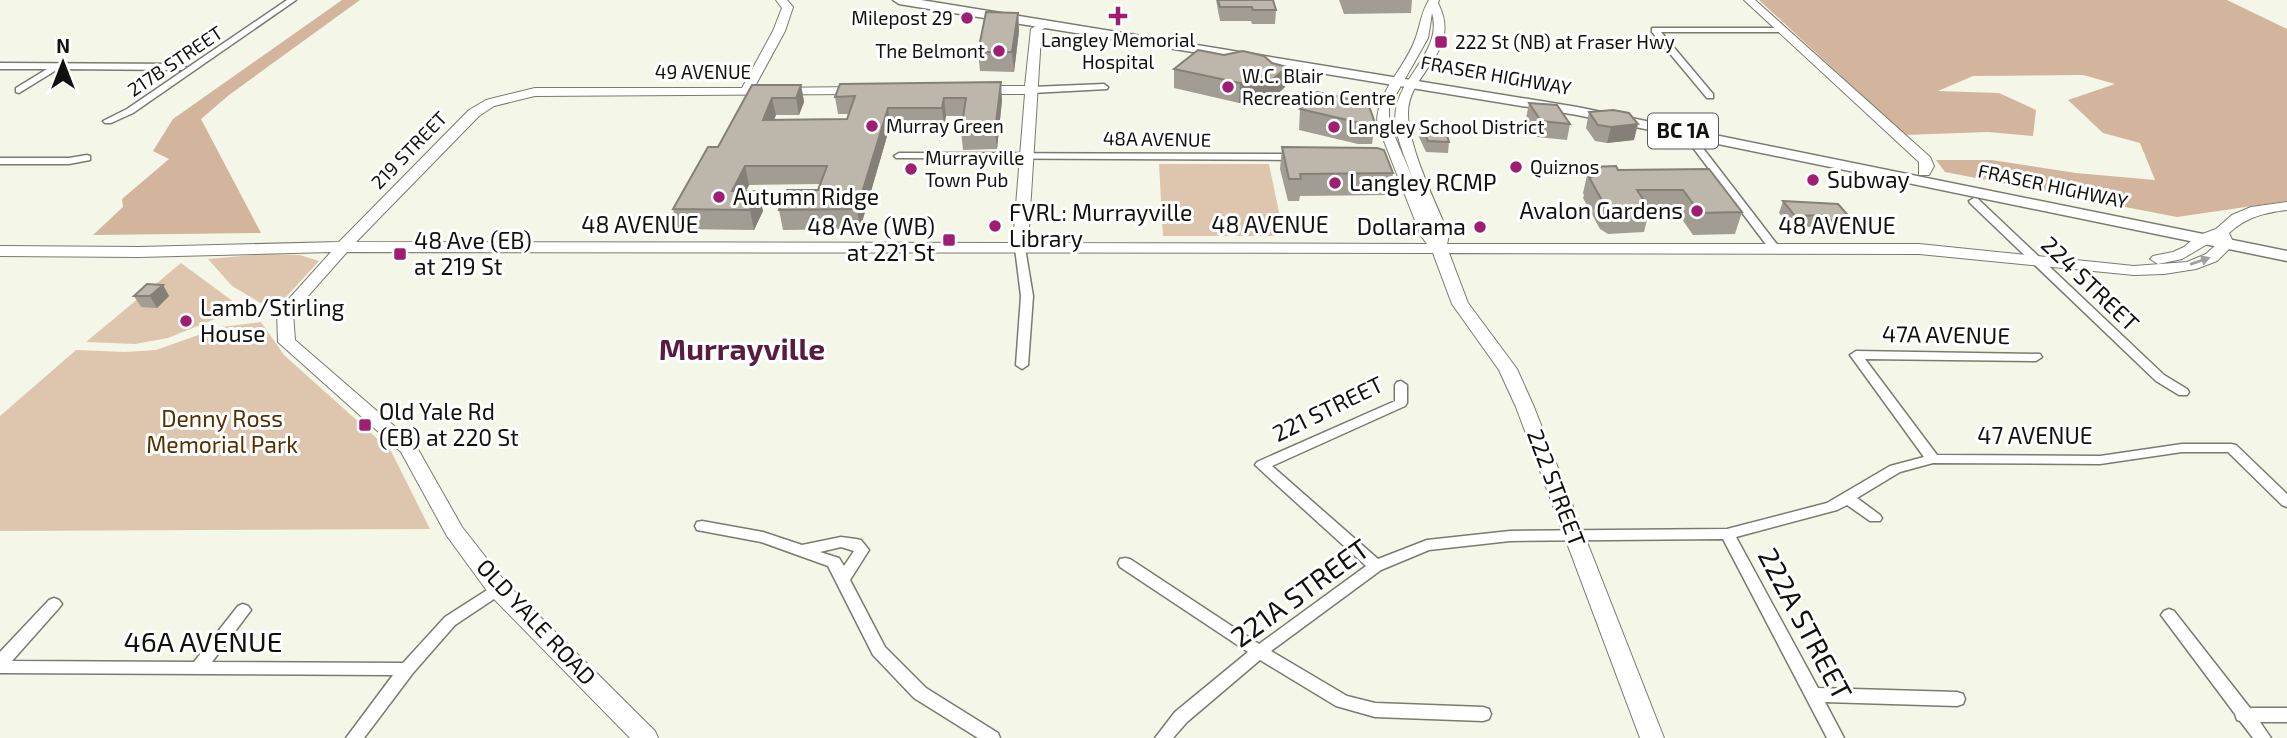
<svg xmlns="http://www.w3.org/2000/svg" width="2287" height="738" font-family="'Exo 2',sans-serif">
  <style>
    .green { fill: #dec5ae }
    .forest { fill: #d2b59c }
    .lines { fill: none; stroke-linecap: round; stroke-linejoin: round }
    .street-casing { stroke: #797b6f; stroke-width: 3 }
    .secondary-casing { stroke: #797b6f; stroke-width: 2 }
    .primary-casing { stroke: #797b6f; stroke-width: 3 }
    .street { fill: #fff; fill-rule: evenodd }
    .secondary { fill: #fff; fill-rule: evenodd }
    .primary { fill: #fff; fill-rule: evenodd }
    .wall { fill: #a29d92 }
    .shaded-wall { fill: #848077 }
    .building { fill: #bcb7aa; stroke: #848077; stroke-width: 2 }
    .oneway { fill: #a0a09e }
    .poi-dot { fill: #9e1e72; stroke: #fff; stroke-width: 2.5 }
    .labels { text-anchor: middle; stroke-width: 6; stroke-linejoin: round; paint-order: stroke }
    .far-poi-label { font-size: 19px; fill: #11110d; stroke: #fff; text-anchor: start }
    .far-street-label { font-size: 19px; fill: #11110d; stroke: #fff }
    .shield { fill: #fff; stroke: #585856; stroke-width: 2 }
    .shield-label { font-size: 21px; font-weight: bold; fill: #11110d }
    .poi-label { font-size: 23px; fill: #11110d; stroke: #fff; text-anchor: start }
    .street-label { font-size: 23px; fill: #11110d; stroke: #fff }
    .park-label { font-size: 23px; fill: #552f01; stroke: #fff }
    .near-street-label { font-size: 28px; fill: #11110d; stroke: #fff }
    .district-label { font-size: 30px; font-weight: bold; fill: #581c41; stroke: #fff }
  </style>
  <rect width="100%" height="100%" fill="#f4f7e8"/>
  <path class="green" d="M1159 164H1269L1284 236H1163Z
    M264 254 300 255 319 261 277 307 271 309 232 286 208 259Z
    M181 263 242 308 168 338 135 344 86 342Z
    M261 322 284 355 391 451 430 529 0 531V416L76 350 125 352 156 350 221 327Z"/>
  <path class="forest" d="M342 0H360L229 95 201 119 261 233 93 235 123 207 122 199 169 159 153 151 173 119Z
    M1759 0H2227L2287 29V201L2177 217 1945 172 1936 160H1992L2076 173 2155 180 2140 143 2103 133 2068 100 2115 84 2083 75 1973 76 1938 91 1999 93 2036 110 2033 136 1988 132 1905 135Z"/>
  <g class="lines">
    <g class="street-casing">
      <path id="street" d="M287 0H296L133 113 111 123H105L103 121 127 109Z
        M1652 28H1782L1786 30 1782 32H1661L1713 94V98H1707L1652 32Z
        M0 63 182 64 186 67 182 70 58 69 19 93 16 92V88L47 69H0Z
        M1104 84 1108 87 1107 89 1032 93 1028 90 1032 87Z
        M1694 130 1699 133V143L1779 247 1780 249 1779 251H1771L1691 145 1689 133Z
        M899 153 1298 154 1303 157 1298 160 896 158 894 156Z
        M87 155 90 156V160L69 164H0V158H69Z
        M1974 198 1978 199 2164 375 2187 389 2189 392 2187 395H2179L2156 381 1970 203 1969 201Z
        M1020 245 1025 248 1033 296 1028 365 1022 369 1016 365 1021 296 1015 248Z
        M1856 351 2040 354 2042 357 2036 361 1865 359 1937 455 2100 456 2182 444H2231L2236 445 2287 494V507L2282 505 2228 452H2182L2100 464 1933 463 1900 472 1857 498 1880 515 1882 518 1880 521H1870L1847 505 1837 510 1736 537 1818 688 1957 692 1963 694 1965 699 1963 704 1957 706 1825 702 1844 738H1827L1723 539 1510 541 1429 550 1381 570 1271 651 1347 696 1375 703 1483 707 1489 709 1491 714 1489 719 1483 721 1375 717 1336 706 1260 660 1187 722 1173 738H1155L1175 712 1248 652 1120 567 1118 563 1120 559 1125 558 1130 559 1259 644 1366 566 1255 465 1257 462 1395 401V385L1397 382 1401 381 1407 385V403L1405 406 1272 466 1378 559 1427 540 1510 531 1727 529 1827 503 1890 466 1924 457 1850 355Z
        M702 521 763 532 802 545 841 537 856 539 861 540 869 550 850 580 885 647 926 688 998 733 1000 738H978L914 698 873 655 828 566 761 542 697 530 695 526 697 522ZM841 547 854 551 844 566 839 558 820 552Z
        M498 583 503 585 506 589 503 593 455 625 413 673 364 738H346L393 675 0 673V652L49 600 54 598 59 600 62 604 59 608 12 661 194 662 238 606 243 604 248 606 251 610 212 662 403 663 445 617Z
        M2169 609 2174 611 2250 708H2287V722H2260L2271 738H2253L2240 721 2237 720 2235 714 2164 619 2161 615 2164 611Z"/>
    </g>
    <g class="secondary-casing">
      <path id="secondary" d="M776 0H787L793 7 785 31 754 88 860 87 866 91 864 94 535 96 494 106 479 116 356 242 1013 243 1025 94H979L973 90 979 86H1025L1031 29 1045 20 1051 23 1042 30 1041 36 1028 243 1427 244 1421 236 1377 123C1377 90 1406 68 1416 37 1421 23 1421 13 1429 0H1439L1438 3C1463 52 1409 72 1408 112 1407 145 1436 203 1449 235L1447 244H1919L2134 266 2187 262 2206 254 2218 243 2216 239 2182 259 2158 264 2150 259 2153 256 2173 252 2184 247 2197 236 2216 229 2232 215 2251 207 2287 202V210C2263 213 2247 217 2229 233L2234 244 2217 261 2196 269 2164 274 2134 275 1919 254 1449 253 1468 303 1517 369 1534 407 1664 738H1640L1516 407 1499 370 1452 304 1433 253 347 252 293 313 295 340 415 444 462 527 506 583 655 731 658 738H630L490 595 447 536 401 452 278 342 277 312 331 252 139 257 0 256V246L139 247 339 242 469 110 486 100 535 88H742L773 31 782 8ZM1432 13C1443 50 1401 76 1396 109 1392 131 1406 159 1413 179L1389 123V107L1428 38Z
        M1744 0H1755L1930 157 1934 166 1929 175H1919V162Z"/>
    </g>
    <g class="primary-casing">
      <path id="primary" d="M893 0H921L1577 107 2287 251V261L1577 115 899 4Z"/>
    </g>
    <use href="#street" class="street"/>
    <use href="#secondary" class="secondary"/>
    <use href="#primary" class="primary"/>
  </g>
  <path class="wall" d="M1216 0H1273L1276 10 1275 24H1252L1251 21H1220Z
    M1339 0H1412L1411 13 1344 14Z
    M1018 13 1019 31 1014 72 980 71 978 52Z
    M1272 63 1287 67 1285 87 1272 99 1239 103 1174 88V69Z
    M840 84 1002 100 997 149 963 150 961 131 963 116H946L944 126H890L860 229 783 230 779 210 818 190 820 184 749 185 746 191 763 211 754 230 678 229 673 209 718 147 752 85H801L804 102 799 115H776L774 120 847 119 849 114H838L835 97Z
    M1529 103 1570 124 1567 140 1537 137 1526 119Z
    M1300 109 1375 123 1372 144H1358L1299 130Z
    M1589 112 1634 140 1607 143 1595 141 1586 128Z
    M1420 125 1449 142 1448 153 1426 152 1418 135Z
    M1282 147 1393 173 1390 195 1300 196 1299 201H1288L1280 169Z
    M1590 167 1618 170 1709 169 1742 212 1735 234 1693 235 1677 212H1649L1644 232 1608 234 1600 229 1583 198 1584 195 1583 193 1588 171H1589Z
    M1783 201 1854 222 1850 233H1828L1822 227H1791L1779 213Z
    M163 285 169 296 157 308 141 307 134 296Z"/>
  <path class="shaded-wall" d="M1018 13 1019 31 1014 72 1012 52Z
    M1287 67 1285 87 1272 99 1239 103 1240 83Z
    M1001 82 1002 100 997 149 995 131Z
    M801 85 804 102 799 115 796 98Z
    M772 98 776 115 766 138 763 120Z
    M944 98 946 116 944 126 942 108Z
    M888 108 890 126 860 229 857 209Z
    M1638 124 1634 140 1607 143 1611 127Z
    M745 166 749 185 736 210 732 191Z
    M759 191 763 211 754 230 750 210Z
    M163 285 169 296 157 308 150 296Z"/>
  <path class="building" d="M1218 0H1273L1276 10H1253L1252 7H1220Z
    M986 12 1018 13 1012 52H978Z
    M1198 50 1224 55 1243 51 1264 56 1272 63 1287 67 1273 79 1240 83 1174 69Z
    M1001 82 995 131H961L966 98H944L942 108H888L857 209 779 210 787 190H818L827 166H745L732 191H759L750 210 673 209 708 147H718L752 85H801L796 98H772L763 120 847 119 855 96 835 97 840 84Z
    M1317 92 1368 103 1375 123H1360L1300 109Z
    M1529 103 1557 105 1570 124 1541 121Z
    M1613 110 1629 113 1638 124 1611 127 1598 125 1589 112Z
    M1443 124 1449 142 1428 141 1420 125Z
    M1282 147 1377 148 1384 150 1393 173 1300 174 1301 179H1289Z
    M1616 166 1618 170 1709 169 1742 212 1700 213 1683 190H1637L1650 210 1614 212 1605 206 1589 177H1591L1588 171H1592L1590 167Z
    M1783 201 1838 204 1854 222H1833L1826 215 1795 216Z
    M147 284 163 285 150 296H134Z"/>
  <defs><path id="oneway-solid" d="M-6-.8H1V-3.2L6.5 0L1 3.2V.8H-6Z" transform="scale(1.75)"/></defs>
  <use class="oneway" href="#oneway-solid" transform="translate(2200 261) rotate(-19)"/>
  <g class="poi-dot">
    <path d="M1114.5 5.5h7v7h7v7h-7v7h-7v-7h-7v-7h7z"/>
    <circle cx="967" cy="18" r="7"/>
    <rect x="1434" y="35" width="14" height="14" rx="3.5"/>
    <circle cx="999" cy="51" r="7"/>
    <circle cx="1228" cy="87" r="7"/>
    <circle cx="872" cy="126" r="7"/>
    <circle cx="1334" cy="127" r="7"/>
    <circle cx="1516" cy="167" r="7"/>
    <circle cx="911" cy="169" r="7"/>
    <circle cx="1813" cy="180" r="7"/>
    <circle cx="1335" cy="183" r="7"/>
    <circle cx="719" cy="197" r="7"/>
    <circle cx="1697" cy="211" r="7"/>
    <circle cx="995" cy="226" r="7"/>
    <circle cx="1480" cy="227" r="7"/>
    <rect x="942" y="233" width="14" height="14" rx="3.5"/>
    <rect x="393" y="247" width="14" height="14" rx="3.5"/>
    <circle cx="186" cy="321" r="7"/>
    <rect x="358" y="418" width="14" height="14" rx="3.5"/>
  </g>
  <g class="labels">
    <g class="far-poi-label">
      <text x="953" y="25" text-anchor="end">Milepost 29</text>
      <text x="1118" y="47" text-anchor="middle">Langley Memorial<tspan x="1118" dy="22">Hospital</tspan></text>
      <text x="1455" y="49">222 St (NB) at Fraser Hwy</text>
      <text x="985" y="58" text-anchor="end">The Belmont</text>
      <text x="1242" y="83">W.C. Blair<tspan x="1242" dy="22">Recreation Centre</tspan></text>
      <text x="886" y="133">Murray Green</text>
      <text x="1348" y="134">Langley School District</text>
      <text x="925" y="165">Murrayville<tspan x="925" dy="22">Town Pub</tspan></text>
      <text x="1530" y="174">Quiznos</text>
    </g>
    <g class="far-street-label">
      <text transform="translate(175 61) rotate(-34)" y="7">217B STREET</text>
      <text x="703" y="79">49 AVENUE</text>
      <text transform="translate(1496 75) rotate(10)" y="7">FRASER HIGHWAY</text>
      <text transform="translate(1157 139) rotate(1)" y="7">48A AVENUE</text>
      <text transform="translate(409 150) rotate(-46)" y="7">219 STREET</text>
      <text transform="translate(2053 186) rotate(12)" y="7">FRASER HIGHWAY</text>
    </g>
    <rect class="shield" x="1648" y="113.5" width="70" height="35" rx="5"/>
    <g class="shield-label">
      <text x="1683" y="138">BC 1A</text>
    </g>
    <g class="poi-label">
      <text x="1827" y="188">Subway</text>
      <text x="1349" y="191">Langley RCMP</text>
      <text x="733" y="205">Autumn Ridge</text>
      <text x="1683" y="219" text-anchor="end">Avalon Gardens</text>
      <text x="1009" y="221">FVRL: Murrayville<tspan x="1009" dy="26">Library</tspan></text>
      <text x="935" y="235" text-anchor="end">48 Ave (WB)<tspan x="935" dy="26">at 221 St</tspan></text>
      <text x="1466" y="235" text-anchor="end">Dollarama</text>
      <text x="414" y="249">48 Ave (EB)<tspan x="414" dy="26">at 219 St</tspan></text>
      <text x="200" y="316">Lamb/Stirling<tspan x="200" dy="26">House</tspan></text>
      <text x="379" y="420">Old Yale Rd<tspan x="379" dy="26">(EB) at 220 St</tspan></text>
    </g>
    <g class="street-label">
      <text x="640" y="233">48 AVENUE</text>
      <text x="1270" y="233">48 AVENUE</text>
      <text x="1837" y="234">48 AVENUE</text>
      <text transform="translate(2090 284) rotate(44)" y="8">224 STREET</text>
      <text transform="translate(1946 335) rotate(1)" y="8">47A AVENUE</text>
      <text transform="translate(1328 409) rotate(-26)" y="8">221 STREET</text>
      <text x="2035" y="444">47 AVENUE</text>
      <text transform="translate(1556 488) rotate(69)" y="8">222 STREET</text>
      <text transform="translate(536 622) rotate(47)" y="8">OLD YALE ROAD</text>
    </g>
    <g class="park-label">
      <text x="222" y="427">Denny Ross<tspan x="222" dy="26">Memorial Park</tspan></text>
    </g>
    <g class="near-street-label">
      <text transform="translate(1300 593) rotate(-36)" y="10">221A STREET</text>
      <text transform="translate(1805 624) rotate(62)" y="10">222A STREET</text>
      <text x="203" y="652">46A AVENUE</text>
    </g>
    <g class="district-label">
      <text x="742" y="360">Murrayville</text>
    </g>
  </g>
  <g transform="translate(63 63)" stroke="#ffffff" stroke-width="5" paint-order="stroke">
  <path d="M0-5L12 26L0 18L-12 26Z" fill="#11110d"/>
  <text y="-10" font-size="19" font-weight="bold" text-anchor="middle" fill="#11110d">N</text>
  </g>
</svg>
